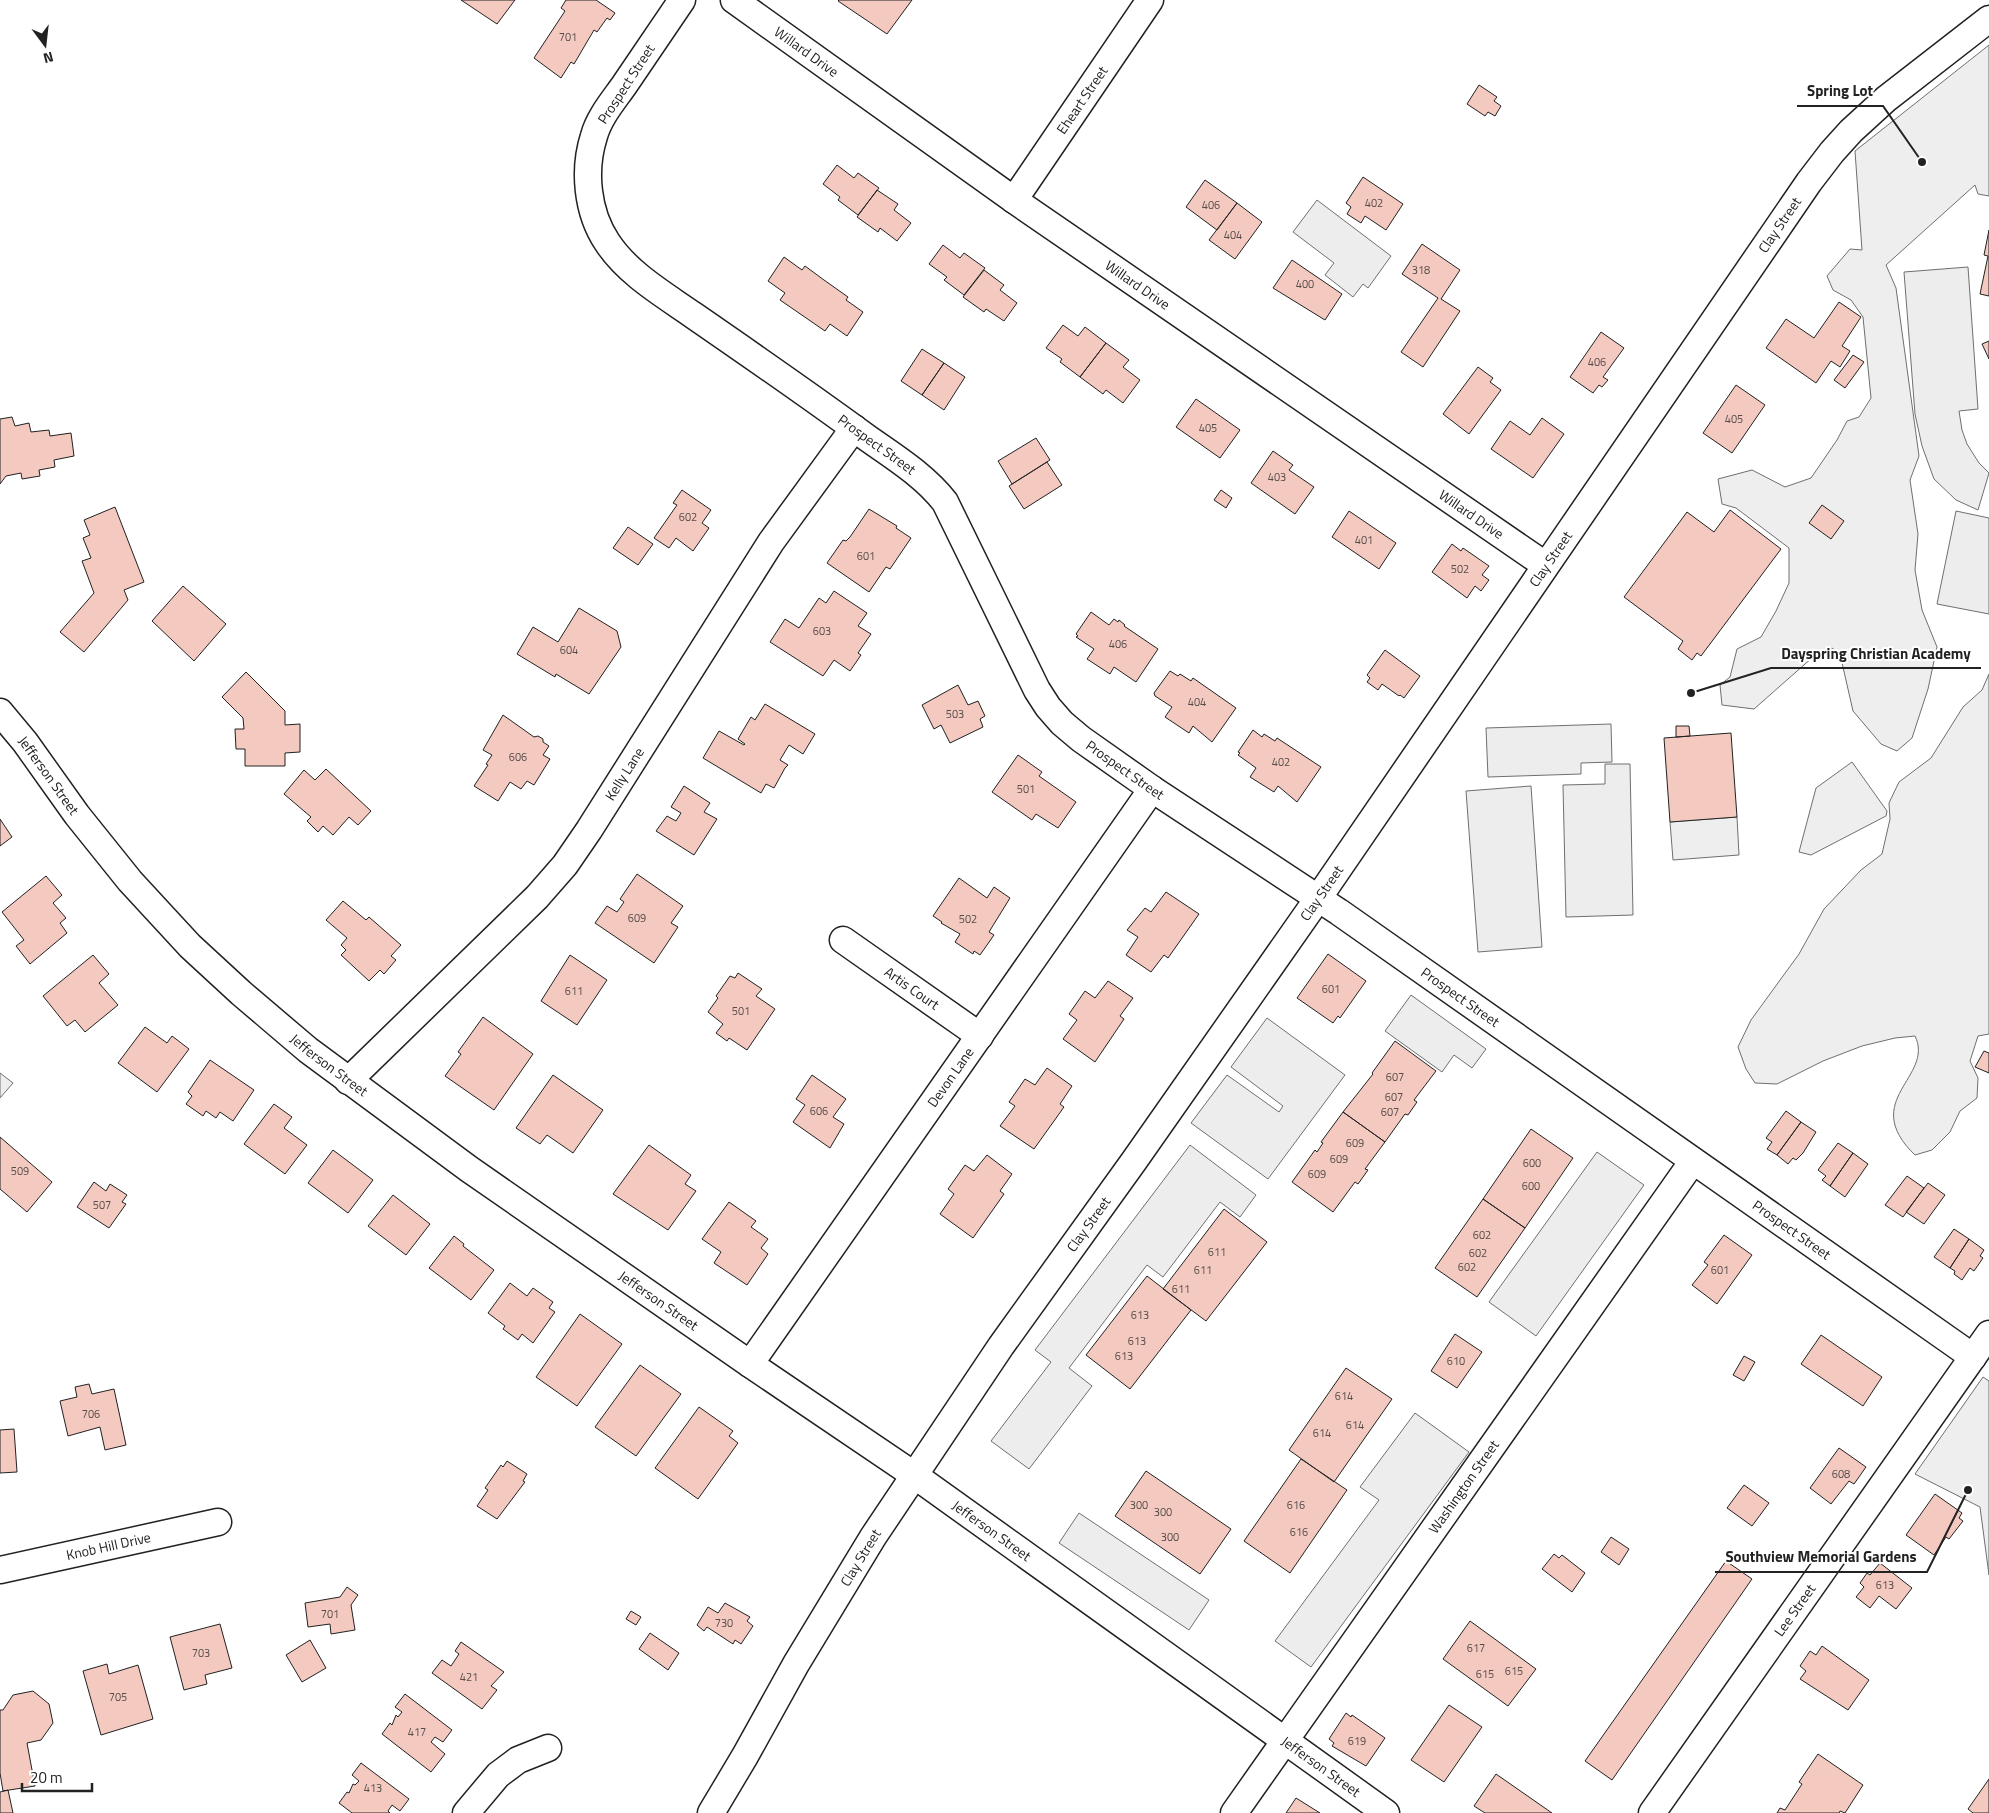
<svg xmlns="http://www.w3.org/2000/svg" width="1989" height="1813" font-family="'Titillium Web',sans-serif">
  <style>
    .green { fill: #eee; stroke: #6f6f6f }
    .parking { fill: #ededed; stroke: #6f6f6f }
    .building { fill: #f3c9c0; stroke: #222 }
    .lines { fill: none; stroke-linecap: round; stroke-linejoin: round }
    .minor-casing { stroke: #222; stroke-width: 29 }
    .minor { stroke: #fff; stroke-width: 26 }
    .labels { text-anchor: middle; stroke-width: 4; stroke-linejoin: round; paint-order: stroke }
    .number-label { font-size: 11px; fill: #564c4a }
    .street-label { font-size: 14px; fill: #222; stroke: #fff }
    .leader { fill: none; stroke: #222; stroke-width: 2 }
    .callout-dot { fill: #222; stroke: #fff; stroke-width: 2 }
    .callout-label { font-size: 15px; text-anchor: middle; font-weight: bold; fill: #222; stroke: #fff; stroke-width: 4; stroke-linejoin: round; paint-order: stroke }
  </style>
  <rect width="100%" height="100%" fill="#fff"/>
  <path class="green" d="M1989 45V196L1978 194 1975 185 1886 265 1896 288 1919 456 1910 480 1918 534 1915 570 1922 610 1937 647 1928 689 1912 738 1897 751 1881 744 1853 711 1840 654 1832 648 1813 657 1754 709 1722 705 1720 685 1730 677 1737 649 1761 637 1776 611 1789 583V548L1736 508 1722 504 1718 479 1752 470 1785 487 1811 478 1837 440 1847 421 1859 417 1871 398 1863 317 1851 300 1833 290 1827 276 1850 249 1862 250 1855 151Z
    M1989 674V1034L1978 1036 1970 1061 1978 1078 1977 1098 1960 1111 1950 1132 1932 1150 1915 1155C1858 1100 1935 1077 1915 1036L1895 1038 1862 1046 1823 1061 1777 1084 1755 1083 1746 1069 1738 1047 1751 1020 1799 954 1824 909 1861 870 1882 854 1890 819 1889 803 1899 782 1931 758 1963 707 1982 690Z
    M1852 762 1887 811 1886 816 1811 855 1799 852 1816 788Z
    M1737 817 1739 855 1673 860 1670 822Z
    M0 1073 13 1083 0 1098Z
    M1983 1377 1989 1381V1575L1980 1507 1915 1474Z"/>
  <path class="parking" d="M1317 200 1391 256 1368 288 1363 284 1353 297 1325 275 1334 263 1293 232Z
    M1968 267 1978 409 1959 411 1962 430 1967 444 1979 463 1989 473 1978 510 1956 500 1934 479 1922 446 1915 414 1904 272Z
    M1956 511 1989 518V614L1937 604Z
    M1611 724 1612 762 1581 763V774L1488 777 1486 728Z
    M1605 764H1630L1633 915 1566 917 1563 785 1605 784Z
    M1531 786 1542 947 1478 952 1466 791Z
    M1411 995 1486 1049 1472 1068 1454 1055 1442 1072 1385 1031Z
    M1267 1018 1345 1075 1268 1179 1191 1123 1227 1075 1279 1112 1283 1106 1231 1067Z
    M1190 1145 1256 1195 1240 1217 1220 1202 1163 1277 1147 1265 1069 1368 1092 1386 1029 1469 991 1441 1051 1362 1035 1350Z
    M1597 1152 1644 1185 1536 1336 1489 1302Z
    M1415 1413 1469 1452 1311 1667 1275 1641 1379 1500 1360 1487Z
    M1079 1513 1209 1600 1189 1630 1059 1543Z"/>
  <path class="building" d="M461 0H515L497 24Z
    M566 0H596L615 13 610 20 607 18 597 32 594 30 574 64 571 62 561 78 534 58 565 11 561 8Z
    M839 0H912L887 34 838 1Z
    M1479 85 1497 97 1494 101 1501 106 1495 116 1488 112 1485 116 1467 104Z
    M837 165 854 178 858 173 879 188 858 215 838 200 840 197 823 184Z
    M1363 177 1403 204 1386 230 1365 216 1361 223 1347 214 1351 207 1346 203Z
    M1205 180 1237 203 1217 230 1186 207Z
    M877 190 898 204 894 210 911 223 897 241 880 228 878 232 857 217Z
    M1237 203 1262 222 1235 259 1209 240Z
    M1989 230V296L1980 294 1988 256 1984 255Z
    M1422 244 1460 270 1441 299 1460 311 1423 367 1401 352 1438 298 1402 274Z
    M943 245 960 258 964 253 985 268 964 295 944 280 947 277 929 264Z
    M784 257 802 270 805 266 824 280 848 297 846 300 863 312 847 336 830 324 825 331 780 300 785 293 768 281Z
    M1292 260 1342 294 1325 320 1273 288Z
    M984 270 1004 285 1000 290 1017 303 1004 321 986 309 984 312 963 297Z
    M1839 302 1861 317 1842 346 1850 351 1840 367 1831 361 1816 383 1766 348 1786 319 1814 338Z
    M1063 325 1078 336 1085 327 1106 343 1080 377 1060 362 1062 359 1046 348Z
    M1601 332 1624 348 1603 377 1608 380 1602 387 1599 385 1593 393 1570 377Z
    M1989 341V359L1982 344Z
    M1106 343 1129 360 1123 367 1140 380 1123 403 1106 390 1103 394 1080 377Z
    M922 349 944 363 922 395 901 381Z
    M1853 355 1864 362 1845 388 1834 380Z
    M944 363 965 377 944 410 922 395Z
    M1478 367 1493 378 1490 382 1501 390 1469 434 1443 414Z
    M1736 385 1765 405 1732 453 1703 433Z
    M1196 399 1240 430 1220 458 1176 427Z
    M12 417 15 426 29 423 31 432 49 430 50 436 71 433 74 456 54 460 55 467 39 470 40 476 22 479 21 473 6 476 0 484V419Z
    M1542 418 1564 434 1533 478 1491 449 1510 421 1530 435Z
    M1036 438 1050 460 1012 484 998 461Z
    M1273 451 1293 465 1289 470 1314 487 1295 514 1251 483Z
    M1047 462 1062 485 1024 509 1009 486Z
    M682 490 711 510 702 523 709 528 693 551 676 538 669 548 654 538 677 505 673 503Z
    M1221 490 1232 498 1226 508 1214 500Z
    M1822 505 1844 521 1831 539 1809 523Z
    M115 507 144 582 124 590 128 600 84 652 60 632 94 593 82 561 91 558 83 538 90 535 84 520Z
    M869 509 897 526 896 528 911 538 890 569 886 567 869 592 827 563 843 540 846 541 850 537Z
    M1730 510 1781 549 1701 656 1697 653 1692 660 1678 649 1683 641 1624 597 1687 512 1714 532Z
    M1349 511 1396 543 1379 569 1332 537Z
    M628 527 653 544 638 565 613 548Z
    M1452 544 1461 551 1463 548 1489 566 1482 575 1489 580 1481 591 1475 586 1467 598 1432 572Z
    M183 586 226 624 194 661 152 621Z
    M834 591 867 613 858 626 871 634 858 653 861 655 850 671 834 660 823 676 770 642 785 619 799 628 819 598 826 603Z
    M579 608 617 631 621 647 589 694 556 674 555 677 517 654 533 627 558 642Z
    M1091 612 1109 625 1114 619 1118 622 1119 620 1125 625 1124 626 1158 649 1136 682 1114 667 1110 674 1087 659 1094 649 1076 637 1078 636 1076 634Z
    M1385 650 1420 676 1404 698 1400 695 1399 696 1382 684 1378 690 1367 682 1370 678 1367 675Z
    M1170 671 1178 676 1180 674 1191 681 1193 678 1236 708 1212 742 1193 726 1189 733 1165 717 1172 707 1155 696 1154 693Z
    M246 672 285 711V725L300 724V752L285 753V766H245V749H236L235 729H244L243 718 222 697Z
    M958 685 968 705 978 701 985 716 980 719 983 727 950 743 941 725 934 729 922 705Z
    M765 704 815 734 803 754 789 745 780 760 788 765 785 768 774 788 766 784 761 793 703 758 719 731 744 745 745 744 738 739 751 717 755 720Z
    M503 715 534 737 538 736 543 739V742L549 746 543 755 550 759 534 785 527 781 521 789 510 782 498 801 474 786 488 765 486 764 492 755 483 750Z
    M1676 726H1689L1690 736 1676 737Z
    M1253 730 1262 737 1264 734 1275 741 1277 738 1321 767 1297 802 1278 786 1274 792 1250 777 1256 768 1238 755 1240 753 1238 752Z
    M1731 733 1737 817 1670 822 1664 738Z
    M1018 755 1042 772 1039 776 1076 802 1058 828 1036 814 1032 820 992 792Z
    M326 769 371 811 358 825 349 817 333 835 323 826 318 832 307 821 311 817 284 794 304 770 315 780Z
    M684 786 710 803 704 812 717 819 694 855 656 831 667 816 676 821 681 813 671 807Z
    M0 819 12 837 0 846Z
    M637 874 683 906 671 923 678 927 654 963 595 923 607 906 617 912 624 902 620 899Z
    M46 876 62 895 53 903 66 918 60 923 67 933 30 964 16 946 24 940 2 912Z
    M959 878 987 898 994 887 1010 898 989 932 994 935 980 955 974 951 973 954 955 942 960 934 941 923 942 922 933 916Z
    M1166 892 1199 914 1168 958 1164 955 1151 972 1126 955 1138 937 1127 930 1145 908 1151 912Z
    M343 901 366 920 369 917 401 945 391 956 396 960 384 974 380 970 369 981 341 955 346 950 341 945 347 938 326 920Z
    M1328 954 1366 981 1340 1018 1338 1016 1333 1023 1297 998Z
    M93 955 109 974 99 983 118 1005 85 1032 75 1020 67 1026 43 996Z
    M570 955 607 980 577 1025 541 1001Z
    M738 973 762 989 756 996 775 1009 747 1050 729 1038 727 1041 716 1033 723 1024 708 1012 718 998 716 996 730 976 735 978Z
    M1108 981 1133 998 1120 1016 1124 1019 1095 1062 1063 1039 1077 1020 1069 1014 1085 991 1095 998Z
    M483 1017 533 1054 494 1110 445 1076 461 1054 458 1052Z
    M145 1027 167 1043 172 1036 189 1049 157 1092 118 1063Z
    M1395 1041 1436 1071 1414 1100 1417 1102 1408 1115 1405 1114 1385 1142 1343 1112 1373 1074 1372 1073Z
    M1984 1051 1989 1053V1073L1975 1067Z
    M210 1060 254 1090 233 1121 220 1112 216 1118 206 1111 203 1116 186 1104 192 1096 188 1092Z
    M1047 1068 1072 1086 1060 1104 1064 1107 1034 1149 1000 1126 1015 1106 1009 1102 1025 1079 1035 1085Z
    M553 1075 603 1110 573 1153 547 1135 540 1144 516 1128Z
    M812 1075 846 1099 833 1117 844 1124 830 1148 793 1122 805 1105 796 1099Z
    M274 1104 292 1117 284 1128 307 1145 285 1174 244 1144Z
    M1786 1111 1801 1122 1777 1155 1767 1149 1772 1142 1766 1138Z
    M1343 1112 1385 1142 1365 1169 1368 1170 1358 1184 1355 1182 1333 1212 1292 1182 1315 1150 1317 1152 1323 1143 1321 1142Z
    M1801 1122 1816 1132 1803 1153 1796 1160 1793 1158 1788 1164 1777 1155Z
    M1531 1129 1573 1158 1525 1228 1483 1199Z
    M0 1137 52 1182 27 1212 0 1189Z
    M1838 1143 1853 1153 1830 1186 1822 1180 1826 1176 1818 1170Z
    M649 1145 691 1175 685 1184 696 1191 668 1230 613 1194Z
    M333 1150 373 1180 348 1213 308 1183Z
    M1853 1153 1868 1164 1845 1197 1830 1186Z
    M987 1155 1012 1174 1000 1191 1004 1194 973 1238 940 1214 954 1194 948 1189 965 1165 974 1171Z
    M1907 1176 1924 1188 1903 1217 1885 1205Z
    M94 1182 106 1191 110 1184 127 1195 122 1202 126 1204 109 1228 77 1207Z
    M1928 1183 1945 1195 1924 1224 1906 1212Z
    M393 1195 430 1224 406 1255 368 1226Z
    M1483 1199 1525 1228 1477 1297 1435 1268Z
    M729 1202 756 1221 751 1227 768 1239 761 1248 768 1254 747 1285 714 1263 721 1252 702 1239Z
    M1224 1209 1267 1242 1206 1321 1163 1289Z
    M1954 1229 1969 1239 1950 1268 1934 1257Z
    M1724 1235 1752 1255 1717 1304 1692 1285 1708 1265 1704 1262Z
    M454 1236 464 1244 463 1246 494 1270 471 1300 429 1268Z
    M1969 1239 1984 1250 1980 1256 1983 1258 1974 1271 1970 1268 1962 1280 1954 1274 1955 1271 1950 1268Z
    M1147 1276 1191 1310 1130 1389 1086 1355Z
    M510 1283 527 1296 533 1288 553 1302 549 1308 555 1312 533 1343 522 1334 518 1340 503 1329 505 1326 488 1313Z
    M580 1314 622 1344 577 1406 536 1377Z
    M1455 1334 1482 1352 1457 1388 1431 1371Z
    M1821 1335 1882 1377 1863 1406 1801 1364Z
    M1744 1356 1755 1362 1744 1381 1733 1375Z
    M640 1365 681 1394 636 1456 595 1427Z
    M1346 1368 1392 1399 1334 1482 1289 1450Z
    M89 1384 92 1394 114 1389 126 1445 105 1450 100 1427 68 1436 60 1401 77 1397 75 1387Z
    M699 1407 733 1431 729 1436 738 1443 698 1499 655 1468Z
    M14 1429 17 1472 0 1473V1430Z
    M1839 1448 1866 1467 1854 1484 1849 1481 1831 1504 1810 1488Z
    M1301 1459 1347 1490 1290 1573 1244 1541Z
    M507 1461 527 1474 523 1481 525 1482 497 1519 477 1506 488 1490 485 1488 501 1465 503 1467Z
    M1146 1471 1231 1529 1200 1574 1115 1516Z
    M1744 1485 1769 1503 1752 1526 1727 1508Z
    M1935 1494 1962 1513 1959 1518 1963 1521 1949 1539 1946 1537 1934 1555 1906 1535Z
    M1611 1537 1629 1549 1619 1565 1601 1552Z
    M1554 1554 1559 1558 1562 1555 1585 1573 1572 1592 1542 1569Z
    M1726 1561 1752 1579 1612 1780 1585 1761Z
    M1880 1563 1912 1588 1896 1609 1879 1596 1870 1608 1856 1597 1864 1587 1860 1583 1867 1573 1870 1575Z
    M347 1587 358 1595 351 1605 355 1630 331 1634 330 1624 308 1627 305 1603 340 1597Z
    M725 1603 750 1617 747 1621 753 1626 741 1644 735 1640 733 1644 707 1627 704 1631 697 1625 708 1607 718 1613Z
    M631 1611 641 1617 636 1625 626 1619Z
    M1470 1621 1536 1669 1508 1706 1443 1659Z
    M220 1624 232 1668 205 1675 207 1684 184 1690 170 1637Z
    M650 1633 679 1653 668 1670 639 1649Z
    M310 1640 326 1668 302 1682 286 1655Z
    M461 1642 504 1672 491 1686 497 1690 482 1709 432 1673 442 1660 451 1666 459 1654 455 1651Z
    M1822 1646 1869 1680 1848 1710 1800 1679 1806 1671 1800 1666 1810 1651 1816 1655Z
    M107 1664 109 1674 138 1665 153 1719 101 1735 83 1671Z
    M33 1691 49 1704 53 1723 41 1740 27 1743 35 1786 3 1791 0 1773V1710H3L13 1695Z
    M405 1694 452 1730 443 1742 435 1737 431 1742 445 1754 431 1772 382 1734 390 1723 392 1725 396 1715 398 1717 402 1712 395 1707Z
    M1449 1705 1482 1727 1444 1782 1411 1760Z
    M1346 1713 1351 1717 1352 1715 1385 1738 1366 1766 1332 1746 1334 1743 1329 1739Z
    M1818 1754 1863 1785 1845 1813 1840 1811 1839 1813H1777L1780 1808 1785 1810 1802 1784 1799 1782Z
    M361 1763 409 1799 400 1811 392 1805 388 1811 390 1813H352L339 1803 347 1792 349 1793 353 1784 355 1785 359 1781 352 1775Z
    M1496 1774 1552 1813H1485L1474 1806Z
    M1989 1779V1813H1973L1968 1809Z
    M8 1790 13 1813H0V1792Z
    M1296 1798 1320 1813H1286Z"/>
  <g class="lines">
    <g class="minor-casing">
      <g id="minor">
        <path id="s1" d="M682 0C663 28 644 56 625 84 614 100 599 117 594 136 583 170 587 212 607 242 627 273 663 294 693 315 751 355 809 395 866 437 894 457 924 475 945 502L1037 690 1048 707 1062 723 1081 739 1152 789 1339 912 1973 1357"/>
        <path id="s2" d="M734 0 1014 200 1545 565"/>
        <path id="s3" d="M1014 200 1150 0"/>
        <path id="s4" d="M0 712 25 742 77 815 130 881 190 946 241 993 308 1050 469 1169 750 1364 914 1475 1386 1813"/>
        <path id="s5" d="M843 940 980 1036"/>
        <path id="s6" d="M348 1081 537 897 565 865 589 830 771 542 854 428"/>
        <path id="s7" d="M750 1364 1152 789"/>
        <path id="s8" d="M0 1570 218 1522"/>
        <path d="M466 1813 498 1775 518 1760 548 1748"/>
        <path id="s9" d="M711 1813 745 1756 796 1664 873 1537 1001 1346 1134 1161 1319 897 1809 182 1832 152 1851 131 1886 99 1989 19"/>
        <path id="s10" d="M1234 1813 1693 1161"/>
        <path id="s11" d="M1652 1813 1989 1334"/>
      </g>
    </g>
    <use href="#minor" class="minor"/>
  </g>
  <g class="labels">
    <g class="number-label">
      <text x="568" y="41">701</text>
      <text x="1374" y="207">402</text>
      <text x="1211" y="209">406</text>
      <text x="1233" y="239">404</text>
      <text x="1421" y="274">318</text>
      <text x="1305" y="288">400</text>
      <text x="1597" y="366">406</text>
      <text x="1734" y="423">405</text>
      <text x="1208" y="432">405</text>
      <text x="1277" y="481">403</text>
      <text x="688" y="521">602</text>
      <text x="1364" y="544">401</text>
      <text x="866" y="560">601</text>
      <text x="1460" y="573">502</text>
      <text x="822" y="635">603</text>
      <text x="1118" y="648">406</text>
      <text x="569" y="654">604</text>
      <text x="1197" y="706">404</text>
      <text x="955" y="718">503</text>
      <text x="518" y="761">606</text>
      <text x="1281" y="766">402</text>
      <text x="1026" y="793">501</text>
      <text x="637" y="922">609</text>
      <text x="968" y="923">502</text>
      <text x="1331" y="993">601</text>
      <text x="574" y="995">611</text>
      <text x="741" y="1015">501</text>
      <text x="1395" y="1081">607</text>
      <text x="1394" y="1101">607</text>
      <text x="819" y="1115">606</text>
      <text x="1390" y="1116">607</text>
      <text x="1355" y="1147">609</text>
      <text x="1339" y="1163">609</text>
      <text x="1532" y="1167">600</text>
      <text x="20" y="1175">509</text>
      <text x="1317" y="1178">609</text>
      <text x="1531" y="1190">600</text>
      <text x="102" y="1209">507</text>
      <text x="1482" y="1239">602</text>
      <text x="1217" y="1256">611</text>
      <text x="1478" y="1257">602</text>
      <text x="1467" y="1271">602</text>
      <text x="1203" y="1274">611</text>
      <text x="1720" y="1274">601</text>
      <text x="1181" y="1293">611</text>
      <text x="1140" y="1319">613</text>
      <text x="1137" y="1345">613</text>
      <text x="1124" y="1360">613</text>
      <text x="1456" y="1365">610</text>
      <text x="1344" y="1400">614</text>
      <text x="91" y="1418">706</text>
      <text x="1355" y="1429">614</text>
      <text x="1322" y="1437">614</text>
      <text x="1841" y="1478">608</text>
      <text x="1139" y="1509">300</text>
      <text x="1296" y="1509">616</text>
      <text x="1163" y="1516">300</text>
      <text x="1299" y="1536">616</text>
      <text x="1170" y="1541">300</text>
      <text x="1885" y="1589">613</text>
      <text x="330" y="1618">701</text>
      <text x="724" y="1627">730</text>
      <text x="1476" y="1652">617</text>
      <text x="201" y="1657">703</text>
      <text x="1514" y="1675">615</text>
      <text x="1485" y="1678">615</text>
      <text x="469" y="1681">421</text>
      <text x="118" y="1701">705</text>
      <text x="417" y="1736">417</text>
      <text x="1357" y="1745">619</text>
      <text x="373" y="1792">413</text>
    </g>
    <g class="street-label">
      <text dy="5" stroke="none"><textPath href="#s2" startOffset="89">Willard Drive</textPath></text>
      <text transform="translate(626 84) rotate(-57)" y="5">Prospect Street</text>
      <text dy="5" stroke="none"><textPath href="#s3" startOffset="121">Eheart Street</textPath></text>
      <text dy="5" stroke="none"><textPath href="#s9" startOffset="1915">Clay Street</textPath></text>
      <text dy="5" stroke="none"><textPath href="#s2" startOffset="494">Willard Drive</textPath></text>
      <text dy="5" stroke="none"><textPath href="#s1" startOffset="611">Prospect Street</textPath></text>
      <text dy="5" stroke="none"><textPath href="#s2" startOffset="899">Willard Drive</textPath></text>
      <text dy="5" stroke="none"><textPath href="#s9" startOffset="1510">Clay Street</textPath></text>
      <text dy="5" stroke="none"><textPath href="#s1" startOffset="1030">Prospect Street</textPath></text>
      <text dy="5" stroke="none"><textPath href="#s6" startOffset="415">Kelly Lane</textPath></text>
      <text dy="5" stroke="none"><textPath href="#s4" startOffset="80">Jefferson Street</textPath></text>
      <text dy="5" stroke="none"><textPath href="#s9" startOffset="1105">Clay Street</textPath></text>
      <text dy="5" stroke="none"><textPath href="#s5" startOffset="84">Artis Court</textPath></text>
      <text dy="5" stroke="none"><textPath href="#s1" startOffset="1435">Prospect Street</textPath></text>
      <text dy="5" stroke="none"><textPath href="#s4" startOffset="485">Jefferson Street</textPath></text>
      <text dy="5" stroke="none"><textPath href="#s7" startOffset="350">Devon Lane</textPath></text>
      <text dy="5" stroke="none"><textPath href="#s9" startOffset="700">Clay Street</textPath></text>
      <text dy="5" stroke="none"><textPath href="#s1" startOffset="1840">Prospect Street</textPath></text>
      <text dy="5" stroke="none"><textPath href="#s4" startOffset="890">Jefferson Street</textPath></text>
      <text dy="5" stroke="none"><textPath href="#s10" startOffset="399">Washington Street</textPath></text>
      <text dy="5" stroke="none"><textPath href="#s4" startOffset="1295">Jefferson Street</textPath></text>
      <text dy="5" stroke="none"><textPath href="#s8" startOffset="111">Knob Hill Drive</textPath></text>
      <text dy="5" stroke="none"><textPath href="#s9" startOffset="296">Clay Street</textPath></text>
      <text dy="5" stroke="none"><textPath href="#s11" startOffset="248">Lee Street</textPath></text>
      <text dy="5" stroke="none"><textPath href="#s4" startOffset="1700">Jefferson Street</textPath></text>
    </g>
  </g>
  <path class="leader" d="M1922 162L1883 106H1797M1691 693L1771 668H1981M1968 1490L1927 1572H1715"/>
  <g class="callout-dot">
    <circle cx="1922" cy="162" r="5"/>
    <circle cx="1691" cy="693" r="5"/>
    <circle cx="1968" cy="1490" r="5"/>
  </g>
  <g class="callout-label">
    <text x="1840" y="96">Spring Lot</text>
    <text x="1876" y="659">Dayspring Christian Academy</text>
    <text x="1821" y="1562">Southview Memorial Gardens</text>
  </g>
  <g transform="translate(45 45) rotate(165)" stroke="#ffffff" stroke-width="4" paint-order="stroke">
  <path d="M0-4L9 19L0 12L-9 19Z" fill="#222222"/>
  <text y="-8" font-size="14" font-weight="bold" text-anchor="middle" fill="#222222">N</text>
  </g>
  <path d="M22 1783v8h70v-8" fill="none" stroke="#222222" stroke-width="2.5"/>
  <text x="30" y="1783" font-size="15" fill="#222222" stroke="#ffffff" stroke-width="4" paint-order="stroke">20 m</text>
</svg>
